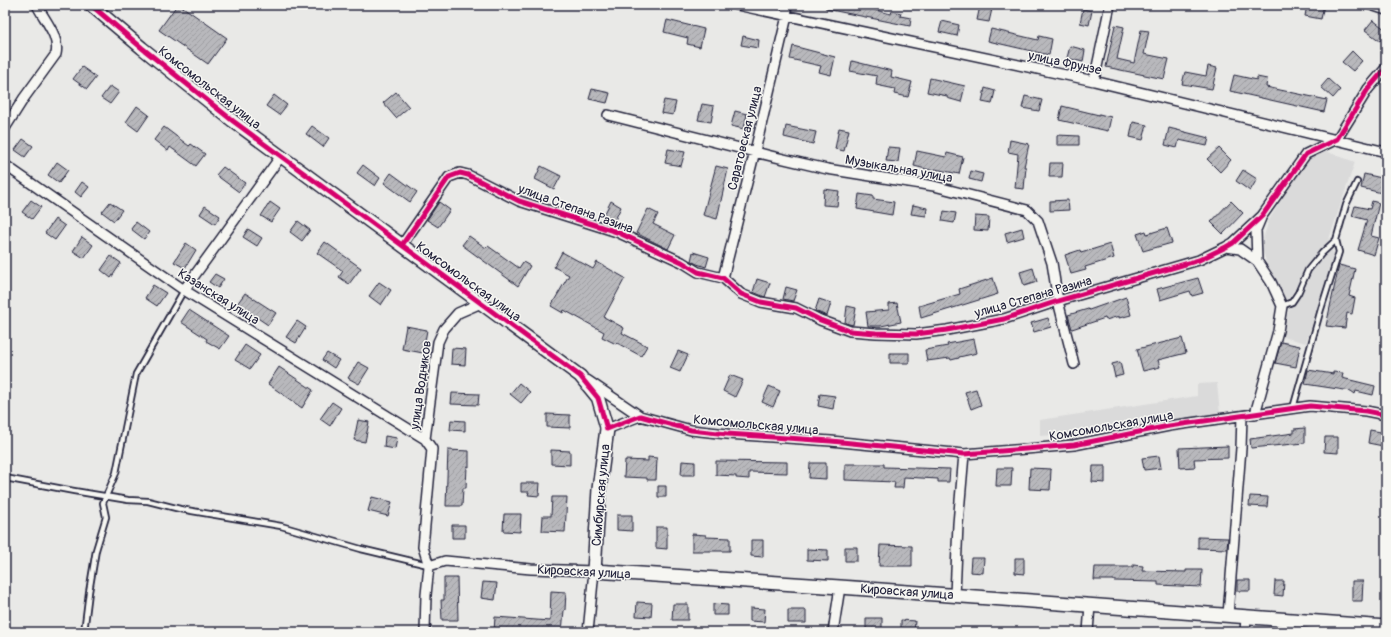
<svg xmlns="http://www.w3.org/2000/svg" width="1391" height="637" font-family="Pangolin,sans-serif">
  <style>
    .built { fill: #dadada }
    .building { fill: url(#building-hatch); stroke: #22223b }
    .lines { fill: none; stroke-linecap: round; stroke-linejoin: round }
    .service-casing { stroke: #22223b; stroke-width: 8 }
    .minor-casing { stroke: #22223b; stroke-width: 12 }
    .tertiary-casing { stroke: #22223b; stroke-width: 15 }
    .secondary-casing { stroke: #22223b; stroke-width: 16 }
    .service { stroke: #f6f6f2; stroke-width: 4.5 }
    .minor { stroke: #f6f6f2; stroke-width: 9 }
    .tertiary { stroke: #f6f6f2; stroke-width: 12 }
    .secondary { stroke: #f6f6f2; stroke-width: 13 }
    .cycleway-casing { stroke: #f6f6f2; stroke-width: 8 }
    .cycleway { stroke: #d6006c; stroke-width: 5 }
    .labels { text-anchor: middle; stroke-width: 3; stroke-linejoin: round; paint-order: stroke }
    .street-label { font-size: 13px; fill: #22223b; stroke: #f6f6f2 }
  </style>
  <defs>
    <pattern id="building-hatch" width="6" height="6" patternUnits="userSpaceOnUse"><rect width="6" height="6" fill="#b8b8bc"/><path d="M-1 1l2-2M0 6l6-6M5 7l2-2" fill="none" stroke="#9e9ea2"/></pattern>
  </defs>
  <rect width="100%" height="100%" fill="#e9e9e7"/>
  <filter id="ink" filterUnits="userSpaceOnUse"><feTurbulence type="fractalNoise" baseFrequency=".025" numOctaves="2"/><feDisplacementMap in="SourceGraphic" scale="8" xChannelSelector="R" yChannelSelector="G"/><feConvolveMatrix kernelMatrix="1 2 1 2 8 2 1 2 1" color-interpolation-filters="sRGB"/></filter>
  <g filter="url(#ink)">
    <path class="built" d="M1322 150 1355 162 1328 242 1334 254 1306 343 1283 337 1288 312 1311 263 1289 298 1283 301 1268 267 1262 249 1264 236 1269 220 1306 159Z
      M1217 383 1220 414 1166 420 1096 432 1040 436V420L1197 396V384Z"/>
    <path class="building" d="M177 5H180L227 38 208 64 159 30Z
      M826 5H855L891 14 892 11 901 13 900 16 911 18 910 26 826 9Z
      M1307 5H1324L1321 19 1305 16Z
      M980 6 992 9 989 22 977 20Z
      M1083 9 1092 11 1089 25 1080 23Z
      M667 20 704 29 700 47 687 44 688 38 664 32Z
      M1373 20 1386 30V33L1380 41 1365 30Z
      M942 21 959 25 957 36 939 32Z
      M1115 25 1124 27 1117 59 1134 63 1141 30 1149 31 1144 54 1169 59 1164 79 1106 67Z
      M991 29 1038 40 1039 36 1052 39 1049 55 988 41Z
      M743 36 759 40 758 48 741 45Z
      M793 46 835 57 831 75 819 72 821 66 790 59Z
      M1070 46 1085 50 1083 62 1067 58Z
      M1352 51 1362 61 1353 71 1342 62Z
      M852 61 892 71 891 77 912 82 908 97 894 94 895 89 876 85 877 76 850 71Z
      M1208 66 1217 68 1212 89 1182 84 1185 72 1206 76Z
      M82 67 96 77 87 89 73 79Z
      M1234 75 1257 80V77L1267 79 1266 87 1327 100 1324 112 1230 91Z
      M930 78 965 86 961 102 947 98V96L927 92Z
      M1328 79 1340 90 1333 98 1321 87Z
      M110 86 119 92 110 104 101 98Z
      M985 88 995 91 992 104 982 102Z
      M592 89 610 93 607 103 589 99Z
      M396 92 409 107 396 118 383 103Z
      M274 95 287 105 279 115 266 106Z
      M1025 96 1042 100 1039 111 1022 108Z
      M664 100 676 102 673 115 661 113Z
      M702 104 714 106 711 122 698 120Z
      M137 106 149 115 138 131 126 122Z
      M1062 106 1099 115V114L1111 117 1108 131 1059 120Z
      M735 111 747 114 744 129 731 126Z
      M1133 122 1147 125 1143 140 1130 137Z
      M312 126 329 138 323 147 306 134Z
      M786 126 816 132 813 144 784 137Z
      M164 127 189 146 191 144 205 154 196 166 170 147 168 151 154 140Z
      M839 128 849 130 844 151 835 149Z
      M1169 128 1209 138 1207 146 1179 140 1177 148 1165 145Z
      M1057 135 1079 136V145H1057Z
      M23 139 33 146 25 157 15 150Z
      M1010 140 1029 144 1024 167H1026L1024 189 1015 188 1018 154 1008 152Z
      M888 147 900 148 898 162 886 161Z
      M1219 148 1231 160 1220 172 1207 159Z
      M668 149 685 152 681 166 665 163Z
      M917 151 946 157 947 153 963 157 959 174 935 169 934 171 914 166Z
      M57 162 68 170 59 183 48 175Z
      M1050 163H1063L1062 177H1049Z
      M363 165 380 178 375 186 357 173Z
      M541 166 561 176 554 189 535 179Z
      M716 166 728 169 717 219 703 215Z
      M223 167 245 183 239 192 216 175Z
      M1243 170 1257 179 1250 191 1236 181Z
      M971 171 983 174 981 182 969 179Z
      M391 173 417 192 410 202 384 183Z
      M1364 174 1386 179V194L1361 188Z
      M82 182 89 187 81 197 75 192Z
      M824 189 839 191 837 206 823 205Z
      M859 194 873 196V199L894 202 892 215 857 209Z
      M31 200 41 207 32 219 22 212Z
      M1068 200 1069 210 1050 211V201Z
      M611 201 621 207 615 220 604 215Z
      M1231 201 1243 213 1223 234 1211 222Z
      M1372 201 1379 203 1371 236 1379 238 1374 255 1358 250 1367 220 1352 216 1355 206 1370 209Z
      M110 202 122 210 114 221 102 212Z
      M270 202 280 209 271 222 261 216Z
      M439 202 450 210 438 227 427 220Z
      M913 205 927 208 926 216 911 214Z
      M205 206 220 216 215 224 200 214Z
      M648 209 658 214 653 224 675 235 668 249 636 233Z
      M944 211 956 213 954 223 942 221Z
      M975 216 989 217 988 231 974 230Z
      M55 219 65 226 55 240 45 233Z
      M298 221 310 230 302 241 290 232Z
      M136 222 149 232 144 239 131 229Z
      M1022 228 1024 237 1007 242 1005 233Z
      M1167 228 1172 243 1143 251 1137 234 1146 231 1147 234Z
      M248 229 262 238 257 246 243 237Z
      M469 236 486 248 488 246 519 268 523 262 530 266 518 286 462 245Z
      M82 237 93 245 84 258 73 251Z
      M325 242 361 268 349 284 339 277 343 271 317 253Z
      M186 243 196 250 185 268 174 262Z
      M1110 244 1114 258 1085 267 1086 270 1071 274 1065 255 1080 250 1081 253Z
      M562 252 593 269 597 262 625 278 604 317 624 328 622 333 647 346 641 356 617 343 616 344 602 337 604 332 564 310 563 313 551 306 569 275 554 267Z
      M693 252 709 257 706 267 697 264 691 261Z
      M111 256 121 263 111 278 101 270Z
      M1339 265 1355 269 1349 296 1355 298 1352 314 1347 313 1345 328 1326 326Z
      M1033 268 1037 282 1024 286 1020 272Z
      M215 274 224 279 218 288 209 282Z
      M993 278 998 294 921 318 919 306 960 294 959 289Z
      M1198 278 1203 293 1192 296 1190 291 1160 300 1157 289Z
      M757 279 770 283 765 297 753 292Z
      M379 282 391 290 381 305 369 296Z
      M153 285 166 293 157 306 145 298Z
      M786 287 797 290 793 301 783 299Z
      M245 293 276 313 268 325 237 304Z
      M1126 297 1131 315 1119 318V316L1106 320 1105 318 1072 329 1068 315 1088 309 1089 310Z
      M819 299 831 303 827 316 815 311Z
      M897 303 901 322 881 326H868L866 312 889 310V304Z
      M847 306 856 308 853 325 845 323Z
      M189 310 229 336 220 349 206 341 207 339 181 322Z
      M1048 318 1051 327 1034 332 1031 323Z
      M297 321 306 327 296 343 286 337Z
      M406 326 427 330 423 353 402 349Z
      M1182 338 1186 353 1158 360 1160 367 1143 371 1137 349Z
      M974 339 977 353 959 357V358L951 360 950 358 927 361 925 350 948 346 947 344Z
      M1281 342 1300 346 1296 367 1275 363Z
      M245 345 260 355 250 369 235 360Z
      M452 348 466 349 465 365 451 364Z
      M678 351 688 355 680 372 670 368Z
      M327 353 339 360 334 368 322 360Z
      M890 353H909V363H890Z
      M358 362 369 368 359 384 348 378Z
      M1120 362 1123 375 1115 377 1112 364Z
      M279 367 313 390 302 408 268 384Z
      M1308 370 1333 374V372L1343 373 1342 378 1375 386 1373 395 1356 391 1355 394 1351 391 1305 384Z
      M730 375 743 380 735 397 723 391Z
      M519 383 530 392 521 403 510 394Z
      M769 386 780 391 773 407 762 402Z
      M976 389 981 405 971 409 965 392Z
      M452 393 479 394 478 405 451 404Z
      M820 394 835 396 833 409 818 406Z
      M332 402 341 408 330 426 320 419Z
      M547 414 570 415V428L547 427Z
      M358 420 369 422 365 442 354 440Z
      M451 420 465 421V431L450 430Z
      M1305 428V443L1251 448 1250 439 1294 433V429Z
      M1370 430 1386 433 1383 446 1368 443Z
      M385 436 397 438 395 449 384 447Z
      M1325 437H1338V453L1324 452Z
      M1228 446V458L1194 459 1195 467 1180 468 1179 448Z
      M448 450 469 451V467L467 466 466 488H463L462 506H446Z
      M551 450 570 451V465L551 464Z
      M1159 456 1161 468 1144 470 1142 458Z
      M648 457 657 458 656 480H647V478L624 477 625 460 648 461Z
      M682 461 695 462V475H681Z
      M716 461 787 462V473L749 472V479L736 478V476L716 475Z
      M810 463H826V479L809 478Z
      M845 464H884V467L950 469 949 482H938V479L904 477 903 488H894L895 482 845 480Z
      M1093 466H1105V483L1092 482Z
      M997 468H1012L1011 486H996Z
      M1030 468 1051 469 1050 490 1029 489Z
      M521 483H540L539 496 528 495 529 492H521Z
      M658 486H666V497H658Z
      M1250 496 1268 497 1267 507 1249 506Z
      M372 497 392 502 388 516 368 511Z
      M552 497H567L565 532 542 531 543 516H551Z
      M504 514H521L520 532 503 531Z
      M617 515H632V531L617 530Z
      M452 525H465V538H452Z
      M656 527H667V549L656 548Z
      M692 534 706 535V537L730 538V551H692Z
      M1198 537 1228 538 1227 549 1198 548Z
      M751 540H763V557L751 556Z
      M880 545 912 546V566H879Z
      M845 547H857V561H845Z
      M807 549 828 550V561L807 560Z
      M971 558H984L983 573 970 572Z
      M1015 558H1024V574L1015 573Z
      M1133 565 1143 566 1142 571 1186 572V570H1202L1201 587 1158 585V582L1114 581V580H1094L1095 567H1133Z
      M444 578H457L458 620H442L441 600H444Z
      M1237 580H1250V591H1237Z
      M1275 581H1284L1283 596 1274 595Z
      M1352 581H1363L1362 601H1352Z
      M483 582 497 583 495 600 481 598Z
      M551 591 566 592 565 610H564L562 632H494L495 617 550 621Z
      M637 602 652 603 651 617 636 616Z
      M673 604H688V620H672Z
      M713 604 728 605V615H713Z
      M750 608 765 609 764 622 750 621Z
      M788 610H806V623H788Z
      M866 618H882V632L866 631Z
      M901 620 915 621 914 632H901Z"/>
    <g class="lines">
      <g class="service-casing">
        <path id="service" d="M1282 306 1292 302 1298 293 1308 270 1322 253 1336 240
          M1293 408 1321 309 1339 252 1336 240 1346 205 1357 182
          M5 478 74 491 128 500 148 501 180 509 281 526 361 549 428 565
          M84 632 89 592 96 550 106 517 103 503 116 473 136 374 184 290"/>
      </g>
      <g class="minor-casing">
        <path id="minor" d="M737 5 1094 81 1386 152
          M1371 5 1386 10
          M1094 81 1110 5
          M608 115 771 156 827 169 934 186 1027 210 1038 221 1052 263 1058 301 1074 364
          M5 128 24 98 56 54C60 36 44 20 37 5
          M5 165 184 290 425 439
          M402 245 449 177 460 173 468 175 519 201 617 232 682 262 698 272 723 278 741 294 761 302 796 308 820 320 850 331 876 333 916 334 947 330 1004 319 1058 301 1199 260 1226 247 1233 243 1262 216 1306 154 1337 139 1368 89 1386 68
          M1226 247 1240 249 1257 261
          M723 278 755 151 787 16 786 5
          M184 290 281 156
          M587 380 640 416
          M1255 414 1278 331 1282 306 1271 282 1257 261 1256 230 1261 218
          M607 429 640 416 691 430 727 434 831 441 964 454 1074 445 1169 426 1310 406 1366 411 1386 415
          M429 566 445 561 531 569 594 571 588 632
          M955 595 958 524 964 454
          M1228 615 1241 448 1242 416
          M425 632 426 595 429 566 423 547 432 449 425 439 438 342 444 329 458 313 481 303
          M833 632 840 587
          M1088 632 1090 605
          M1245 632 1246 617"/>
      </g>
      <g class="tertiary-casing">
        <path id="tertiary" d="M91 5 142 48 233 121 580 376 598 398 607 429"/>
      </g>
      <g class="secondary-casing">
        <path id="secondary" d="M607 429 599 489 594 571 840 587 1386 627"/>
      </g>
      <use href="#service" class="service"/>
      <use href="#minor" class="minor"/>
      <use href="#tertiary" class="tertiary"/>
      <use href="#secondary" class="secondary"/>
      <g class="cycleway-casing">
        <path id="cycleway" d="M91 5 142 48 233 121 580 376 598 398 607 429 640 416 691 430 727 434 831 441 964 454 1074 445 1169 426 1310 406 1366 411 1386 415
          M402 245 449 177 460 173 468 175 519 201 617 232 682 262 698 272 723 278 741 294 761 302 796 308 820 320 850 331 876 333 916 334 947 330 1004 319 1058 301 1199 260 1226 247 1233 243 1262 216 1306 154 1337 139 1368 89 1386 68"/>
      </g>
      <use href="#cycleway" class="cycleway"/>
    </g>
  </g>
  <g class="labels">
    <g class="street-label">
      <text transform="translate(1065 62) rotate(12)" y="5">улица Фрунзе</text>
      <text transform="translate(210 87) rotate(38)" y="5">Комсомольская улица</text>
      <text transform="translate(744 138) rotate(-76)" y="5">Саратовская улица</text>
      <text transform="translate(899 168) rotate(10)" y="5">Музыкальная улица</text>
      <text transform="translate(576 208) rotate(20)" y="5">улица Степана Разина</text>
      <text transform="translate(469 281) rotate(36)" y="5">Комсомольская улица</text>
      <text transform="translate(219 296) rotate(32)" y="5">Казанская улица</text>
      <text transform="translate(1033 296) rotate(-16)" y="5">улица Степана Разина</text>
      <text transform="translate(420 385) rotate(-82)" y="5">улица Водников</text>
      <text transform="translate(756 424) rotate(5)" y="5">Комсомольская улица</text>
      <text transform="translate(1111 425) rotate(-10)" y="5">Комсомольская улица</text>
      <text transform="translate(600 495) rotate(-85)" y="5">Симбирская улица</text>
      <text transform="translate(584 571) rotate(3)" y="5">Кировская улица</text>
      <text transform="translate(907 591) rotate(4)" y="5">Кировская улица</text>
    </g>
  </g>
  <rect width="1391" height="637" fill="none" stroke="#f6f6f2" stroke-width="20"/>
  <rect x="10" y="10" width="1371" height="617" fill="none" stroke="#22223b" stroke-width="1.5" filter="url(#ink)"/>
</svg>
